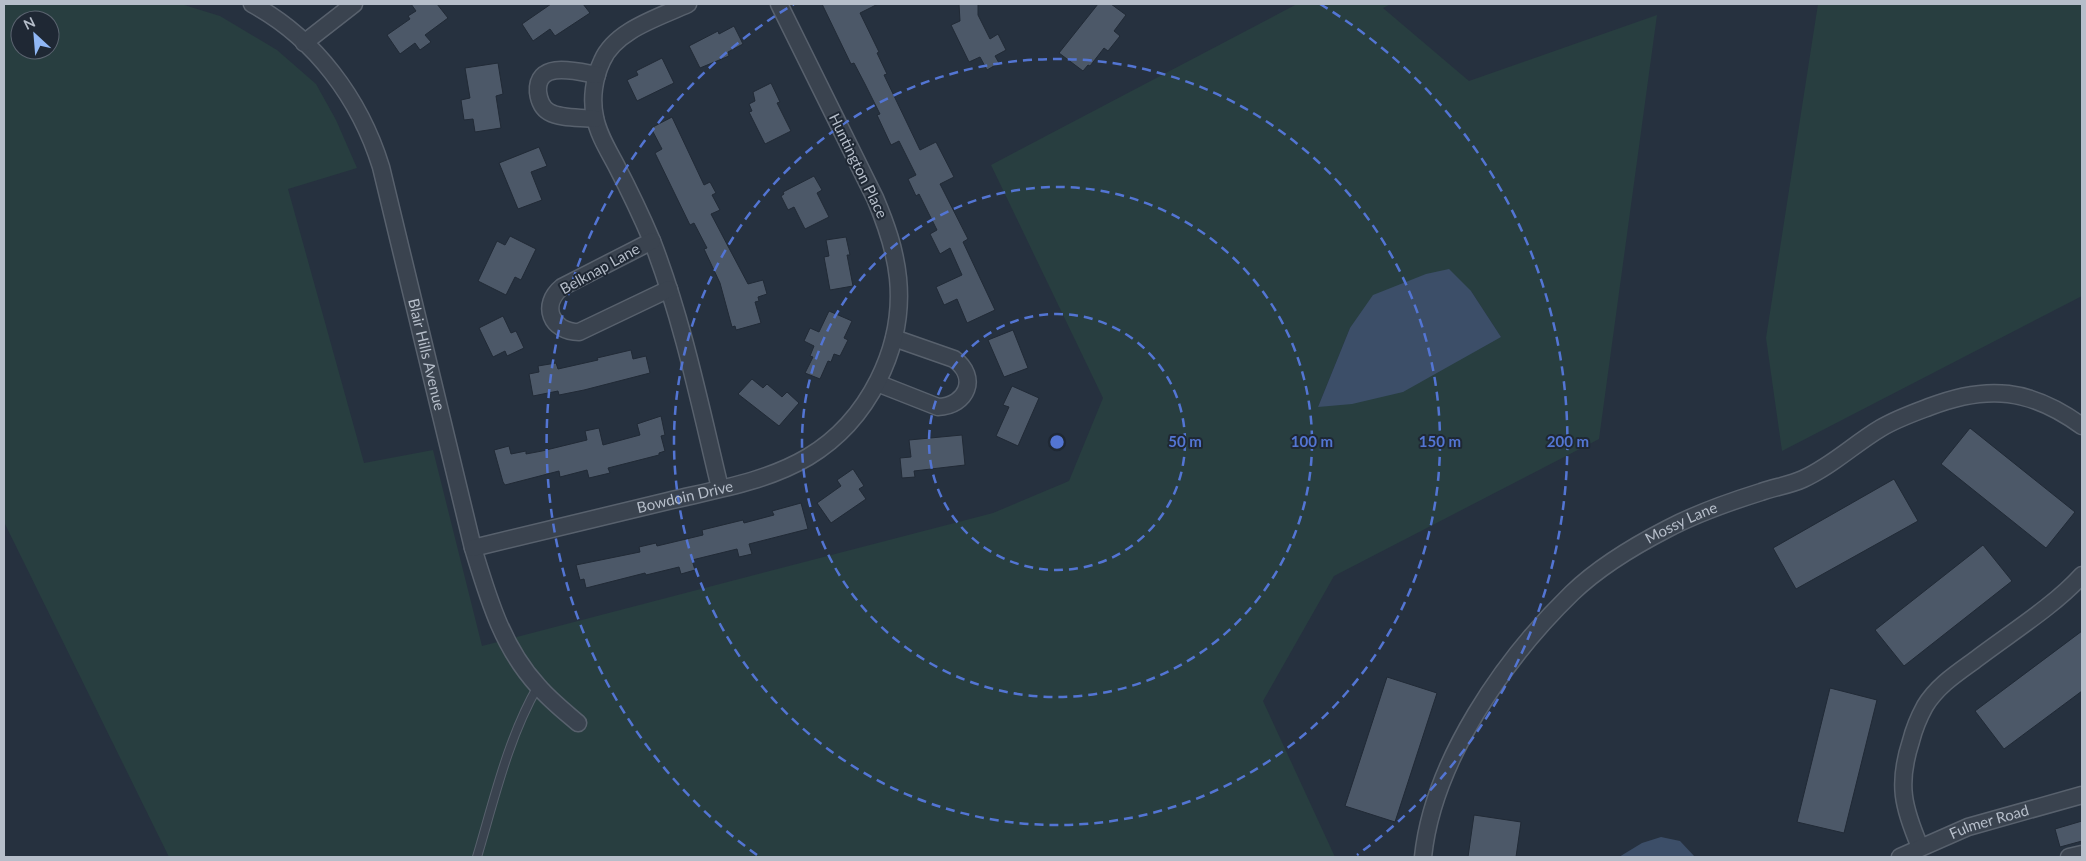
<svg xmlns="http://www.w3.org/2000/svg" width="2086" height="861" font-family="Lato,sans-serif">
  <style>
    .green { fill: #283e40; fill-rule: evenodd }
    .water { fill: #3c4e68 }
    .building { fill: #4c5868; stroke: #212a36 }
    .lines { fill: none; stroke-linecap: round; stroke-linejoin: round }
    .lane-casing { stroke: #58616d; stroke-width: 10 }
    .street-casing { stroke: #58616d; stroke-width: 19 }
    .lane { stroke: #3a434f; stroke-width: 8 }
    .street { stroke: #3a434f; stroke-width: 16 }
    .ring { fill: none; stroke: #5375d3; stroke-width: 2.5; stroke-dasharray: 9 6 }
    .labels { text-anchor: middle; stroke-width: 4; stroke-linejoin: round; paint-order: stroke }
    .street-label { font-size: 15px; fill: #b6beca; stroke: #1f2834 }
    .centre { fill: #5375d3; stroke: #1f2834; stroke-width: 2.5 }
    .ring-label { font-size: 15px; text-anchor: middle; font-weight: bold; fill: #5375d3; stroke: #1f2834; stroke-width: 4; stroke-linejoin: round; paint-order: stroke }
  </style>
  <rect width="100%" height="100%" fill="#26313f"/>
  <path class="green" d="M4 4H181L220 16 277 50 316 84 336 120 357 168 288 189 364 463 433 450 482 646 993 513 1069 481 1103 398 991 165 1297 4H1391L1383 8 1469 81 1657 15 1599 439 1334 576 1263 701 1335 857H169L4 522ZM20 20H50V50H20ZM1471 291 1501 337 1318 407 1350 328Z
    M1818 4H2082V296L1782 451 1766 338Z"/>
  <path class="water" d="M1449 269 1471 291 1501 337 1403 392 1352 404 1318 407 1350 328 1373 295 1426 274Z
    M1661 837 1680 841 1695 857H1619L1642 843Z"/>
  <path class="building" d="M411 4H437L448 18 425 35 431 42 420 50 415 43 400 54 387 35 410 19 408 16 416 11Z
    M551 4H583L590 13 555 36 550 29 533 41 522 24Z
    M822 4H878L860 13 879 52 877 53 887 74 884 75 920 150 936 142 954 177 940 184 968 239 963 242 995 310 967 323 957 299 944 305 936 287 962 275 950 248 940 254 930 234 937 230 919 194 916 196 908 179 916 175 899 141 891 145 877 115 880 114 865 84 854 63 851 64Z
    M959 4H978V15L990 39 998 34 1006 50 995 56 999 63 987 70 980 57 969 62 951 25 960 21Z
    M1098 4H1111L1126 15 1114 31 1120 36 1108 51 1104 48 1090 66 1088 65 1083 71 1059 53Z
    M734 26 743 44 728 52 729 56 700 68 689 46 718 31 719 34Z
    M662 58 674 83 637 101 627 80 638 75 636 71Z
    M498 63 503 94 496 96 501 128 475 132 473 119 464 120 461 100 470 98 465 68Z
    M771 83 780 102 777 103 791 131 765 144 749 112 752 111 749 104 755 101 753 92Z
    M672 117 704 185 710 182 716 193 712 195 720 210 711 214 748 284 763 280 767 294 758 297 759 301 755 302 761 323 736 330 735 326 732 327 720 283 704 249 707 248 694 223 690 225 655 153 662 149 651 128Z
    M539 147 547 166 531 172 542 200 518 209 499 163Z
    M814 176 822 190 817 193 829 217 805 229 794 207 788 210 781 196 784 194 783 192Z
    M510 236 536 249 521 280 515 277 506 295 478 281 497 241 505 245Z
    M846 237 850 255H847L853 286 830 290 824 257 829 256 826 240Z
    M829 311 852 321 844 338 848 340 840 356 834 354 831 362 828 361 820 379 805 373 813 357 810 356 814 346 804 341 810 328 819 332Z
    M503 316 511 333 516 331 524 348 507 356 505 351 493 357 479 328Z
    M1013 330 1028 368 1004 377 988 340Z
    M631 350 633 359 646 356 650 373 584 390 559 395 558 391 533 396 529 374 539 372 538 366 556 363 558 369 598 360 597 358Z
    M752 379 763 388 767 384 782 397 787 392 799 403 779 426 738 394Z
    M1012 386 1039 398 1018 446 996 436 1009 407 1003 405Z
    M661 416 665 435 661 436 665 451 659 453V455L608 468 610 473 589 478 587 470 560 477 559 471 505 485 503 482 494 450 509 446 511 454 526 451V454L542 451 587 440 585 431 599 428 603 445 640 435 637 424Z
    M1970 428 2075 512 2046 548 1941 464Z
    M962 435 965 465 914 471 915 477 902 478 900 458 911 457 909 440Z
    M853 469 864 486 859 489 866 499 831 523 817 503 841 486 837 480Z
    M1894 479 1918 521 1796 589 1773 548Z
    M801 503 808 529 749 544 752 554 739 557 737 549 692 560 695 570 681 574 679 567 646 575 645 573 586 588 584 579 580 580 576 565 640 552 639 547 656 543 657 546 703 535 702 530 743 520 744 523 774 515 772 511Z
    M1983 545 2012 581 1904 666 1875 630Z
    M2082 631V691L2004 749 1975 711Z
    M1387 677 1437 693 1395 822 1345 806Z
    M1830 688 1877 700 1844 833 1797 822Z
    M1474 815 1521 822 1516 857H1468Z
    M2082 821V841L2060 847 2055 829Z"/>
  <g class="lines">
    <g class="lane-casing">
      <path id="lane" d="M477 857C494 800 508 738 538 686"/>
    </g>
    <g class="street-casing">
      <g id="street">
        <path id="s1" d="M252 4C315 38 360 99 381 167L473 548C488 597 502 647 538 686 550 700 564 711 578 723"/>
        <path d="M688 4C660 17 615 30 602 61 594 78 591 99 595 117 598 134 608 150 616 165 629 190 641 215 652 241 683 321 700 405 720 488"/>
        <path d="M304 43 354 4"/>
        <path d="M595 119C581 117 561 119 549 112 542 108 539 100 538 92 536 59 579 72 597 75"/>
        <path d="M652 241 562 287C540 305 551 332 579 332L669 289"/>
        <path d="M877 383 938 407C967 406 979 377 954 359L894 338"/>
        <path id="s2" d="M473 548C538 532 603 517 668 501 714 490 766 482 808 457 868 421 905 348 898 278 895 249 886 224 875 198L779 4"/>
        <path d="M1920 847C1903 807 1897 784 1911 741 1914 729 1919 717 1925 706 1937 686 1957 673 1975 660 2009 634 2054 606 2082 575"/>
        <path id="s3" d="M1423 857C1433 761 1504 659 1572 593 1599 567 1634 546 1667 529 1697 513 1729 502 1761 492 1775 487 1790 485 1803 479 1832 466 1854 444 1881 428 1896 419 1913 413 1929 407 1988 384 2031 389 2082 426"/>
        <path id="s4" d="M1900 857 1968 827 2082 795"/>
        <path d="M2069 857 2082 854"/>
      </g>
    </g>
    <use href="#lane" class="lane"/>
    <use href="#street" class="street"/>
  </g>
  <g class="ring">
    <circle cx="1057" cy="442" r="128"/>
    <circle cx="1057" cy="442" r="255"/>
    <circle cx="1057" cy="442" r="383"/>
    <path d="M757 855A511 511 0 0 1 794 4M1320 4A511 511 0 0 1 1357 855"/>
  </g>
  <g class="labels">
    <g class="street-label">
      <text transform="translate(858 166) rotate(64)" y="5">Huntington Place</text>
      <text transform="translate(600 269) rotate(-29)" y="5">Belknap Lane</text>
      <text dy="5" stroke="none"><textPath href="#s1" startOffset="406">Blair Hills Avenue</textPath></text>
      <text dy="5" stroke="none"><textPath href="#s2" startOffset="218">Bowdoin Drive</textPath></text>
      <text dy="5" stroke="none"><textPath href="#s3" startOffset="439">Mossy Lane</textPath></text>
      <text dy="5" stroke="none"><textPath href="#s4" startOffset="96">Fulmer Road</textPath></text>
    </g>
  </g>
  <circle cx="1057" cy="442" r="8" class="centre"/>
  <g class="ring-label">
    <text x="1185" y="447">50 m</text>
    <text x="1312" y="447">100 m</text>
    <text x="1440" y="447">150 m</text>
    <text x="1568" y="447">200 m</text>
  </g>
  <rect width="2086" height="861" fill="none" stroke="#b6beca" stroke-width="10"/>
  <g transform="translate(35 35) rotate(334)"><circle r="24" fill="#1f2834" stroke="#5b6470"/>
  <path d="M0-4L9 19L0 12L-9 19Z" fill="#90b7f5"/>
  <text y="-8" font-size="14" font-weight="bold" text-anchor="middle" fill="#b6beca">N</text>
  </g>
</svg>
